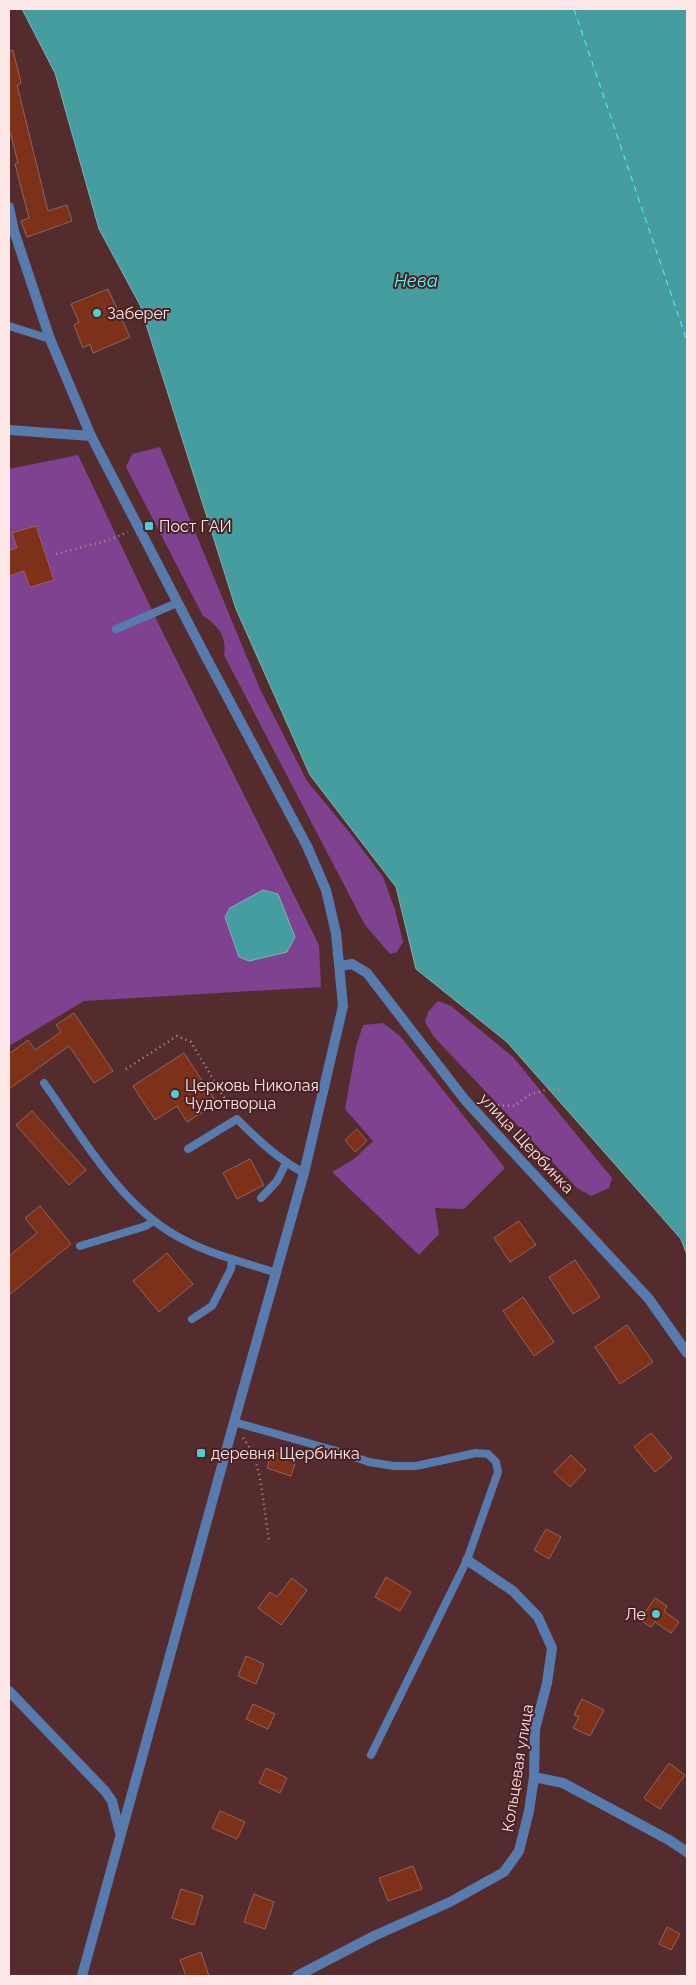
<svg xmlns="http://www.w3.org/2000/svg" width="696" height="1985" font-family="Raleway,sans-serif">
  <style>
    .green { fill: #7e4290 }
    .water { fill: #459d9f; stroke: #7cb3b5 }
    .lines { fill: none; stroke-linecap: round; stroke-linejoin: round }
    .ferry { stroke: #4ff9fe; stroke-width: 1; stroke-dasharray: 6 5; stroke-linecap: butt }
    .building { fill: #7c3118; stroke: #906558 }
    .path { stroke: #b09192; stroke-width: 2.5; stroke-dasharray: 1 4; stroke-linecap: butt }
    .service { stroke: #587bae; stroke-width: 8 }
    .minor { stroke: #587bae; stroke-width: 10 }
    .tertiary { stroke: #587bae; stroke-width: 10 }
    .poi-dot { fill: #52ccd0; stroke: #4a2224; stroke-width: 2 }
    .labels { text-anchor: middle; stroke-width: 4; stroke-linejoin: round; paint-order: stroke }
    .poi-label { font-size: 16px; fill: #fde7e7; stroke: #4a2224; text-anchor: start }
    .street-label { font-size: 16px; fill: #fde7e7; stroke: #4a2224 }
    .water-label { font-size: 18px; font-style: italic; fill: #4ff9fe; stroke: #4a2224 }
  </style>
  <rect width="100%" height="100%" fill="#552c2e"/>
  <path class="green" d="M160 447 260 689 307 781 350 833 383 877 395 910 403 942 397 952 390 954 365 925 224 655C227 637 218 625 203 616L126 467 132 454Z
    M78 455 161 629 319 945 321 987 84 1001 9 1046V469Z
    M438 1001 451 1006 513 1057 612 1178 609 1188 591 1196 577 1188 434 1037 425 1022 428 1012Z
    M383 1023 400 1036 505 1168 464 1209 435 1208 439 1234 419 1255 332 1172 354 1159 373 1141 345 1109 356 1047 363 1025Z"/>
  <path class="water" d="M22 9H687V1255L681 1239 507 1042 416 969 396 887 310 775 236 609 140 305 99 229 55 73Z
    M263 890 278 894 295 937 287 952 249 961 239 957 225 917 230 908Z"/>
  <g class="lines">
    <path class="ferry" d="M574 9 687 341"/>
  </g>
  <path class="building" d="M13 50 21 83 17 85 48 211 67 205 72 221 27 237 21 221 29 218 15 164 18 163 9 127V51Z
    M108 289 130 337 93 353 90 344 83 348 74 325 79 322 71 304Z
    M36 526 54 580 30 587 24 571 9 576V551L17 548 12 533Z
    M74 1013 113 1071 94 1083 69 1046 9 1089V1054L28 1040 35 1050 61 1032 56 1025Z
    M184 1053 217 1103 187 1122 177 1106 155 1120 133 1086Z
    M32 1111 86 1170 69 1185 16 1125Z
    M357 1129 367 1141 355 1152 345 1140Z
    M250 1159 264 1185 237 1199 223 1173Z
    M40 1206 71 1244 9 1295V1256L37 1233 25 1218Z
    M519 1221 536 1245 510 1262 494 1238Z
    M167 1253 193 1284 159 1312 133 1281Z
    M575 1260 600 1297 573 1314 549 1277Z
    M523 1297 554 1342 534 1356 503 1311Z
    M627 1325 653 1362 620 1384 595 1347Z
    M651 1433 672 1458 655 1472 634 1447Z
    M272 1452 296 1460 291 1476 267 1468Z
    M571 1455 586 1470 570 1487 554 1472Z
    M546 1529 561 1537 549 1559 534 1550Z
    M386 1577 411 1592 400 1611 375 1597Z
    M292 1578 307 1590 281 1625 258 1608 270 1592 277 1597Z
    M655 1598 667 1606 664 1611 679 1622 671 1633 655 1622 651 1627 640 1620Z
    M246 1656 264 1664 256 1684 238 1676Z
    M582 1699 604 1710 590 1736 573 1728 579 1717 574 1715Z
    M253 1704 275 1714 268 1729 246 1719Z
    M669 1763 685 1775 660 1809 644 1798Z
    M266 1768 287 1778 280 1793 259 1783Z
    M220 1811 245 1822 237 1839 212 1828Z
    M413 1866 422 1889 388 1901 379 1878Z
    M181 1889 203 1896 194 1925 172 1918Z
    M254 1894 274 1902 265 1929 244 1922Z
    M667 1927 680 1934 671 1950 659 1944Z
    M201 1952 209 1976H186L180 1960Z"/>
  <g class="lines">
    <path class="path" d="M56 554 109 540 128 532
      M126 1069 177 1036 191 1042 231 1109
      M488 1105 515 1106 529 1095 549 1089 562 1090
      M243 1438 253 1452 260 1477 269 1541"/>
    <path class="service" d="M9 326 50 339
      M116 629 177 603
      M44 1083C83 1138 122 1209 184 1240 213 1255 246 1263 277 1273
      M188 1149 237 1119C258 1140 278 1159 304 1173
      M261 1198 277 1181 286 1163
      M80 1246 146 1226 153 1221
      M192 1319 212 1306 231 1269 232 1259
      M234 1422 340 1452 369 1462 394 1466H416L476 1453 488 1454 496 1462 498 1472 467 1560 371 1755"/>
    <path class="minor" d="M9 430 91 436
      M340 966 352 964 367 973 465 1100 649 1299 687 1353
      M534 1777 563 1783 669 1840 687 1852
      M297 1976 374 1936 450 1902 504 1872 519 1851 529 1811 534 1777 535 1729 547 1683 552 1648 538 1617 513 1591 467 1560"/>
    <path class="tertiary" d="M9 207 14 231 50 339 91 436 207 659 307 846 326 890 336 933 343 1006 304 1173 234 1422 82 1976
      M9 1691 105 1791 112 1801 120 1833"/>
  </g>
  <g class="poi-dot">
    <circle cx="97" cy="313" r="5"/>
    <rect x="144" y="521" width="10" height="10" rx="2.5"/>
    <circle cx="175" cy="1094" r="5"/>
    <rect x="196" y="1448" width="10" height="10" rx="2.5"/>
    <circle cx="656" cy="1614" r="5"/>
  </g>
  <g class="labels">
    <g class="poi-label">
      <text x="107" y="319">Заберег</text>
      <text x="159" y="532">Пост ГАИ</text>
      <text x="185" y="1091">Церковь Николая<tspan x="185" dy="18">Чудотворца</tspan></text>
      <text x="211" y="1459">деревня Щербинка</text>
      <text x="646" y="1620" text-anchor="end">Ле</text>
    </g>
    <g class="street-label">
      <text transform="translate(527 1143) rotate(47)" y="6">улица Щербинка</text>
      <text transform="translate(517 1768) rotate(-81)" y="6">Кольцевая улица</text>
    </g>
    <g class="water-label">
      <text x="416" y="287">Нева</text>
    </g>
  </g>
  <rect width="696" height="1985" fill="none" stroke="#fde7e7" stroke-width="20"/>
</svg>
